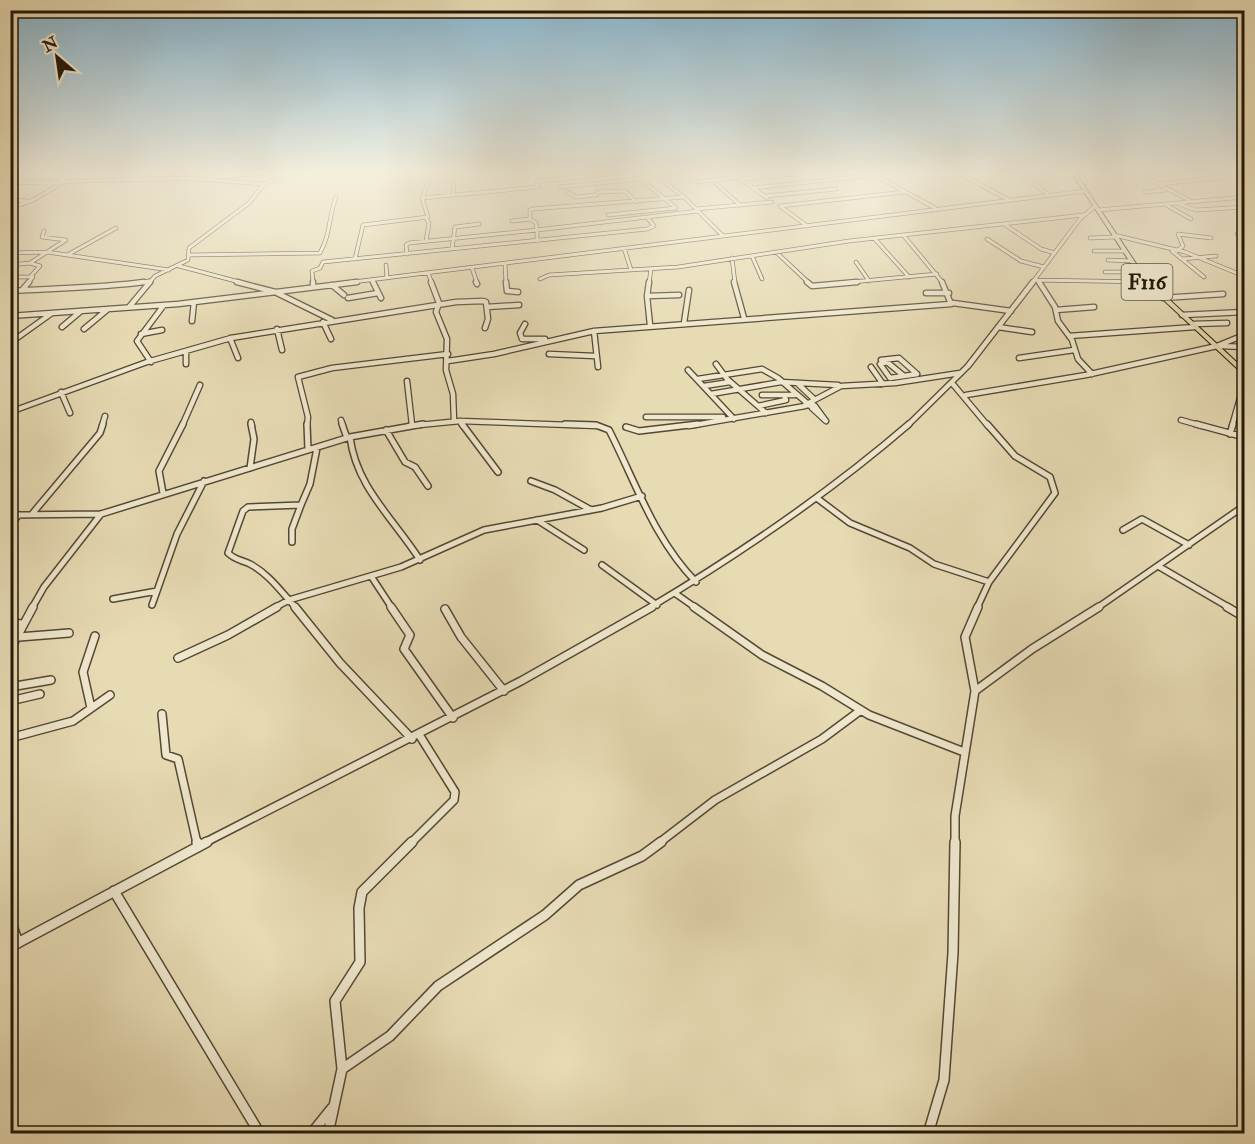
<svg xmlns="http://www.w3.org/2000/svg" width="1255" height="1144" font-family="'IM FELL Double Pica',serif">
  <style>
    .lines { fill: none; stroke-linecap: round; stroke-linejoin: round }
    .minor-far4-casing { stroke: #544834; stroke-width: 4.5 }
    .minor-far3-casing { stroke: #544834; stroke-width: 7 }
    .minor-far2-casing { stroke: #544834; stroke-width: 8 }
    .minor-far1-casing { stroke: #544834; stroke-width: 10 }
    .minor-casing { stroke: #544834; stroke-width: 12 }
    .major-casing { stroke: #231709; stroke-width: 2 }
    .minor-far4 { stroke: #efe8ce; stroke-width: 3 }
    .minor-far3 { stroke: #efe8ce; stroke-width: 4.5 }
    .minor-far2 { stroke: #efe8ce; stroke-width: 5 }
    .minor-far1 { stroke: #efe8ce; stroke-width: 7 }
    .minor { stroke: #efe8ce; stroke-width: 9 }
    .major { fill: #e7dbb4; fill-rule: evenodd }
    .labels { text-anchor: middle; stroke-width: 4.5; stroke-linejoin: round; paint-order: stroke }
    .shield { fill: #efe8ce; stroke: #605644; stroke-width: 1.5 }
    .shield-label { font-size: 21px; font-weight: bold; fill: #231709 }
  </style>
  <rect width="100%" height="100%" fill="#e7dbb4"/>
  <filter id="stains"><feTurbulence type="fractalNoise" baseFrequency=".00333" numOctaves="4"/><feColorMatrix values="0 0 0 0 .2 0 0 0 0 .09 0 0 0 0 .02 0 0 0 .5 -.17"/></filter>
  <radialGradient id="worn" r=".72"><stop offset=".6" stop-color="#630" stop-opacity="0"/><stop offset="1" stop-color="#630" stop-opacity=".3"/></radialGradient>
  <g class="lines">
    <g class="minor-far4-casing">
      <path id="minor-far4" d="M651 172 684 197 723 236
        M731 172 767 198
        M869 172 935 208
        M956 172 1009 200
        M1017 172 1049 195
        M1132 172 1160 184 1244 175
        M1200 172 1215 179
        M655 174 684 172
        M638 177 676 208
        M117 178 126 172
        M208 178 273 172
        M62 179 82 172
        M741 179 817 172
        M712 180 740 205
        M698 182 739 177
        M10 183 189 178
        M264 184 295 172
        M1160 185 1189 200
        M560 187 640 179
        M753 188 876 175
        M567 192 576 197 596 195 598 192 625 191 636 202
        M1145 192 1165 190
        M453 195 454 181
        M765 196 836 189
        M422 198 538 187 537 182 540 181 633 172
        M12 200 27 201
        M1179 204 1196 210 1244 207
        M1168 206 1191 219
        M10 208 33 200 65 181
        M696 209 772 202
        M1098 210 1244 197
        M608 215 676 208
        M426 218 429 223 426 241
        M530 219V210L533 209 684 197
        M1004 224 1041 249 1055 253
        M807 226 780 206 904 192
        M44 231 42 237 66 240 47 252 169 270
        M1237 234 1244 233
        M1114 235 1185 252 1244 276
        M904 236 943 283
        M874 238 909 277
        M1090 238 1115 237
        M987 239 1021 261 1044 267
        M537 241V230L647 217
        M624 248 631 270
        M452 249 455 227 479 224
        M1094 251H1124
        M1172 251 1204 277
        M1177 251 1183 246 1178 234 1211 238
        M776 252 809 283
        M10 253 47 252
        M69 254 116 228
        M407 254 406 245 409 243 537 230 536 223 530 219 512 221
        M188 255 320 253C331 233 328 219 336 197
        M752 256 762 279
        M732 258 735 283
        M355 259 363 225 428 217 422 198 429 181
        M1182 259 1216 256
        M1108 260 1131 261
        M856 262 869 281
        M30 263 40 266 31 276
        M505 264 506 283
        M10 265 30 263 47 252
        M386 265 387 278
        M179 266 243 283
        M472 268 477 283
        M1105 272H1139
        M428 273 432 283
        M10 277H33L28 283
        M540 279 549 275 678 267 849 241 1083 215
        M372 280 374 283
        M1034 280 1148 282
        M1039 281 1040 283
        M133 283 149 281
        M149 283 155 276 188 260 189 248 249 203 264 184 186 178
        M313 283 312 271 320 268 323 262 647 229 654 226 647 217 698 211
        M345 283 1085 191
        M649 283 651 269
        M841 283 937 274
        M1032 283 1080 219 1095 206"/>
    </g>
    <g class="minor-far3-casing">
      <path id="minor-far3" d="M237 282 275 292 332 320
        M313 282V287
        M373 282 381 298
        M431 282 439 303 436 312 447 339 446 370 453 394 454 421
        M476 282 477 284
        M506 282 507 291 518 292
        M649 282 647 296 650 325
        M734 282 744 318
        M807 282 812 286 857 282
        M1039 282 1055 307 1058 321 1072 340 1078 359 1092 374
        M1132 282H1148
        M332 285 344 295
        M23 289 29 282
        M10 291C55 288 99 288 144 282
        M926 293H949
        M647 296 679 295
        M348 298 378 293
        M1163 298 1223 294
        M953 303 1011 311
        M129 307 150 282
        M487 307 519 305
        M1056 310 1094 307
        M1182 315 1244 312
        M10 316 178 304 357 282
        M192 321 194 302
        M323 322 331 339
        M684 323 689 290
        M525 324 520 333 522 339H545
        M1193 324 1227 323
        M62 327 81 311
        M998 327 1032 332
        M84 329 108 309
        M277 329 282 350
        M594 331 598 367
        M141 334 162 330
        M1069 336 1195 327
        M230 338 238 358
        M10 343 52 313
        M1221 346 1244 347
        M186 351V364
        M549 354 595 356
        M1019 358 1074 350
        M881 360 899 358 917 374
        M448 361 494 354 594 331 951 304 942 282
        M151 362 137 341 164 305
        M887 362 904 376 890 378 880 364Z
        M716 364 727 379 766 413
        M871 367 883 384
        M688 370 734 419
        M904 376 917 374
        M698 379 762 369 778 378 807 403
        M407 381 412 425
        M797 383 814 399
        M952 383 988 426
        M704 386 730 382
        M61 392 70 413
        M711 394 781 382 838 385
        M762 395H795
        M966 395 1086 375 1217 346 1244 335
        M811 403 815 406 805 405 841 386 895 383 960 373
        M758 406 786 400 785 398
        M812 408 826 421 815 406
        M10 412 147 362 231 338 456 302 483 301 486 302 488 319 485 328
        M646 417H723
        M341 420 343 426
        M1181 420 1202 426
        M460 421 463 426
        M251 422 252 426
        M102 426 105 416
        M182 426 200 385
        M307 426 308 417 298 377 332 368 448 354
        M409 426 460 421 598 426
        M689 426 805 406
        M907 426 968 366 1033 282
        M1232 426 1244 384"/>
    </g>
    <g class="minor-far2-casing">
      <path id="minor-far2" d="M307 424 308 450
        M342 424 347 438
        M462 424 498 472
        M565 424 596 425 609 430C636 483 654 539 696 582
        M1196 424 1244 437
        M626 427 639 431 698 424
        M386 430 405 462 415 467 428 486
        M1230 434 1233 424
        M350 437C356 487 394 519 420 560
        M250 468 254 439 251 424
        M531 481 555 490 591 510
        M163 493 159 471 183 424
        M818 499 850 523 910 548 934 564 989 582
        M32 514 100 433 103 424
        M10 515 101 514 350 437 423 424
        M537 520 584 550
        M10 524 19 515
        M1123 530 1142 519 1189 545
        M292 542V529L301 505
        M602 565 657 605
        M1158 566 1230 608
        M371 576 392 608
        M676 594 696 608
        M113 599 157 591 177 534 204 481
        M152 605 157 591
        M32 608 44 587 101 514
        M274 608 289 600 401 567 484 530 602 508 642 496
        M296 608C282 593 269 574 250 564 242 560 235 560 228 553L243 511 248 507 301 505 310 484 317 448
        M649 608C741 553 828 494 909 424
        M977 608 989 582 1055 493 1050 477 1015 456 987 424
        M1097 608 1244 506"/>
    </g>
    <g class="minor-far1-casing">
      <path id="minor-far1" d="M295 607 340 663 412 739
        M391 607 410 635 404 649 453 718
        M694 607 762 655 822 686 869 715 964 752
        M1227 607 1244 617
        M445 609 461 637 504 691
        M10 623 23 624
        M19 637 69 633
        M10 650 33 607
        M178 658 228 635 277 607
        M10 687 51 680
        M975 691 1032 649 1099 607
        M10 701 40 694
        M91 708 83 672 95 636
        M162 714 166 755 178 759 197 843
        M10 738 73 721 110 695
        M204 843 521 681 652 607
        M411 843 454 800 455 792 420 736
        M659 843 715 800 822 739 861 710
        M955 843V816L975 691 965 637 978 607"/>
    </g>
    <g class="minor-casing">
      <path id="minor" d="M197 842 198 847
        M114 891 260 1134
        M10 920 18 943
        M10 947 207 842
        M342 1069 390 1036 438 986 545 915 579 885 642 856 661 842
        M311 1134 332 1108
        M328 1134 342 1069 335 1001 360 962 359 908 362 892 412 842
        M928 1134 944 1080 953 953 955 842"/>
    </g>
    <g class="major-casing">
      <path id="major" d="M1071 172H1075L1145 277 1244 369V374L1242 373 1141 279Z"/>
    </g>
    <use href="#minor-far4" class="minor-far4"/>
    <use href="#minor-far3" class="minor-far3"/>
    <use href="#minor-far2" class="minor-far2"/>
    <use href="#minor-far1" class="minor-far1"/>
    <use href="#minor" class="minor"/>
    <use href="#major" class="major"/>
  </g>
  <linearGradient id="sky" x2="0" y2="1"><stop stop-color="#87b7d2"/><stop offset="0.52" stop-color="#f4efdd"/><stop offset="1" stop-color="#f4efdd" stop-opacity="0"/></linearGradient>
  <rect width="1255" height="332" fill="url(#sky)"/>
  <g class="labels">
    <rect class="shield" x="1121.5" y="264" width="51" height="36" rx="4.5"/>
    <g class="shield-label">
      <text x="1147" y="289">F116</text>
    </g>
  </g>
  <rect width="1255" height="1144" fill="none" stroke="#e7dbb4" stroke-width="36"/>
  <rect x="12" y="12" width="1231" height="1120" fill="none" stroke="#231709" stroke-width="3"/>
  <rect x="18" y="18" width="1219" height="1108" fill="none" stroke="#231709" stroke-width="1.5"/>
  <g transform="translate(57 57) rotate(331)" stroke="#efe8ce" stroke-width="4.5" paint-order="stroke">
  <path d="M0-4.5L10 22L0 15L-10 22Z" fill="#231709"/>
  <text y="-9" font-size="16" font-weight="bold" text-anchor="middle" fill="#231709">N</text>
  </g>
  <rect width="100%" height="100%" filter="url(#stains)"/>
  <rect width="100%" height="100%" fill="url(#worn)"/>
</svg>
